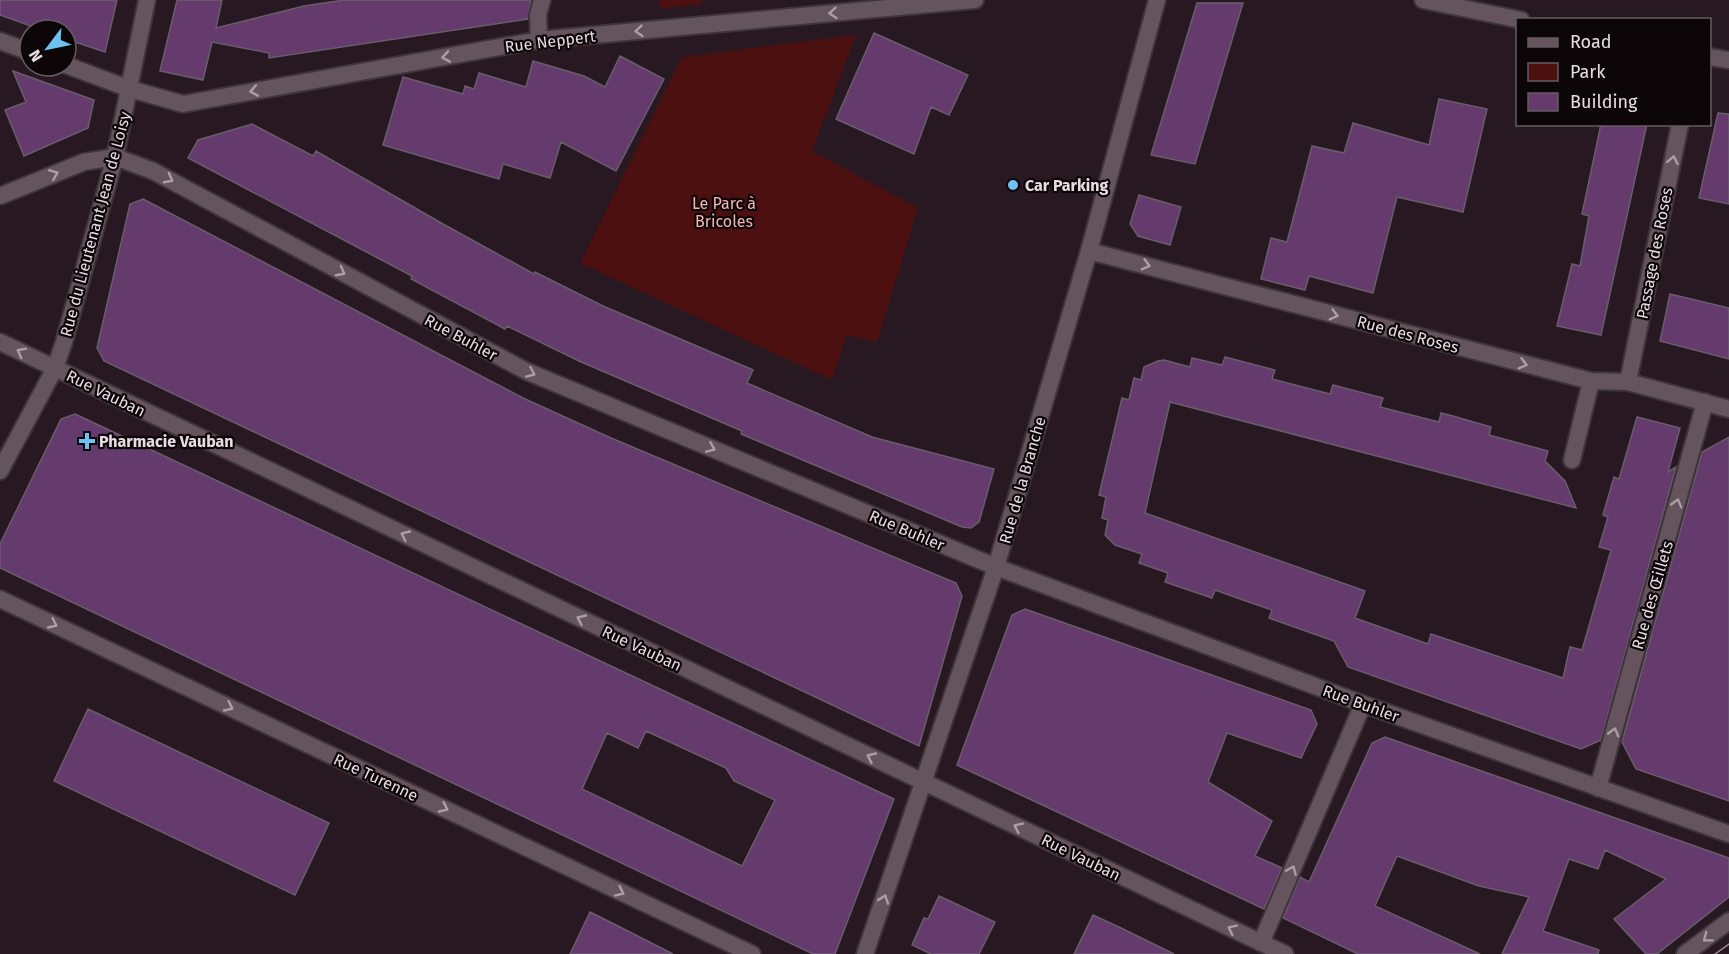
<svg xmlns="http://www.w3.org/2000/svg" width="1729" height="954" font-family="'Fira Sans',sans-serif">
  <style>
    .green { fill: #4d1010 }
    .building { fill: #653a6d; stroke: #695d6c; stroke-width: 1.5; fill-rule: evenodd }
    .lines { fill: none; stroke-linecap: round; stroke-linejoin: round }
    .service-casing { stroke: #3e343a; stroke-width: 20 }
    .minor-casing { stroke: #3e343a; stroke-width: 20 }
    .secondary-casing { stroke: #3e343a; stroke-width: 20 }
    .service { stroke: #65535e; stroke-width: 16 }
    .minor { stroke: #65535e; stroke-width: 16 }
    .secondary { stroke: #65535e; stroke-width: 16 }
    .tram { stroke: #998d94; stroke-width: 1.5 }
    .oneway { stroke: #ac9ea7 }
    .poi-dot { fill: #6dc2f3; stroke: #0c0609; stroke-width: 2 }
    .labels { text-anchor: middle; stroke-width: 4.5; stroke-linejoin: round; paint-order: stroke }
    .street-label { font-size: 16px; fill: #e6dce2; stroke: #0c0609 }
    .poi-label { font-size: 16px; font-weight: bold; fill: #e6dce2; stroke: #0c0609; text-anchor: start }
    .park-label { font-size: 16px; fill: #f6b6b0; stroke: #0c0609 }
  </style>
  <rect width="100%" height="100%" fill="#271821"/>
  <path class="green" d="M659 0H702V4L660 9Z
    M856 35 812 151 918 208 877 342 847 335 832 380 580 263 682 57Z"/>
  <path class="building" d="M0 0H117L105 52 66 39V30H42L0 15Z
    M177 0H222L216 28 304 6 344 0H531L528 19 269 58V53L212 42 203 80 160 71Z
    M1197 3H1243L1195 164 1151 155Z
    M874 33 968 75 949 115 931 107 914 154 836 119Z
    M620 56 664 79 616 171 561 142 550 178 503 164 499 179 383 145 403 77 463 94 465 86 474 89 479 73 526 87 533 61 584 76 605 87Z
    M13 71 94 100 88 128 24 156 5 110 26 102Z
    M1439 99 1487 109 1463 212 1397 197 1373 293 1309 276 1305 290 1261 279 1271 238 1287 242 1312 146 1344 153 1353 123 1429 145Z
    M1718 113 1729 114V204L1699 198Z
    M252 124 313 156 316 151 443 224 534 274 535 272 603 306 753 370 747 383 872 437 994 469 979 522 971 528 962 527 741 434 742 431 579 361 507 326 505 329 411 279 412 276 188 158 198 140Z
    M1601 124H1647L1601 335 1557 326 1572 264 1580 266 1589 216 1582 214Z
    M1139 195 1181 207 1170 245 1138 236 1130 224Z
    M143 199 523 398 611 438 956 583 962 596 919 746 104 361 97 348 130 204Z
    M1670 294 1729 308V359L1660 341Z
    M1225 357 1275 370 1272 379 1330 394 1333 385 1348 389 1383 398 1380 407 1439 422 1441 413 1453 416 1491 427 1489 435 1548 451 1545 461 1565 481 1576 508 1170 402 1145 513 1365 591 1355 618 1428 644 1431 634 1563 678 1570 647 1582 650 1611 550 1599 547 1608 517 1603 515 1614 477 1619 479 1637 417 1680 428 1668 472 1676 467 1601 740 1581 749 1348 667 1334 641 1269 618 1272 610 1243 600 1215 590 1212 598 1165 582 1168 573 1139 563 1142 554 1115 545 1105 535 1108 520 1102 518 1106 497 1099 495 1122 398 1129 400 1134 378 1141 380 1144 367 1158 361 1164 360 1190 367 1192 358 1222 365Z
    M75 414 894 799 835 954H813L0 568V544L61 419ZM646 731 726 768 734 781 775 800 742 866 582 789 607 733 638 748Z
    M1729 437V801L1636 769 1622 742 1702 452Z
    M1025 609 1311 710 1317 724 1301 758 1227 733 1208 782 1272 821 1255 856 1282 868 1264 909 957 765 1012 615Z
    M88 709 329 823 295 895 54 781Z
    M1385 737 1729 858V897L1657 954H1646L1614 919 1666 879 1605 850 1598 869 1569 859 1543 931 1599 950 1598 954H1502L1529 897 1479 886 1397 856 1375 906 1480 954H1358L1283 918 1300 877 1309 882 1372 743Z
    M939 896 995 922 979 954H931L912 945 924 918 928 919Z
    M590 912 618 926 673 954H570Z
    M1093 915 1121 928 1174 954H1074Z"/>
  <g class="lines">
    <g class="service-casing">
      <path id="service" d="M1572 460 1591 381"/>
    </g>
    <g class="minor-casing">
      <path id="minor" d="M1423 0 1521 20
        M539 40 538 15 542 0
        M0 41 30 52
        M1710 57 1729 60
        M66 65 130 89 183 104 539 40 975 0
        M0 196 84 162 115 157 153 171 526 371 996 567 1363 704 1729 834
        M1089 251 1591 381 1628 382 1729 409
        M1628 382 1680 124
        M0 471 55 368 64 342 115 157 147 0
        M0 599 752 954
        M1598 788 1705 402
        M1261 943 1363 704
        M865 954 996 567 1089 251 1157 0"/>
    </g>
    <g class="secondary-casing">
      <path id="secondary" d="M0 342 1285 954
        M1685 954 1729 921"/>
    </g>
    <use href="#service" class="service"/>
    <use href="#minor" class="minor"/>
    <use href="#secondary" class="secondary"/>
    <path class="tram" d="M1715 954 1729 944"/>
  </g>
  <defs><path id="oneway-chevron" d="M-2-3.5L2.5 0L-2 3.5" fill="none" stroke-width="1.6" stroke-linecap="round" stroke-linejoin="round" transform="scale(1.5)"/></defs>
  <g class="oneway">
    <use href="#oneway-chevron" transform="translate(833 13) rotate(175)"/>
    <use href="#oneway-chevron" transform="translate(639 31) rotate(175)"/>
    <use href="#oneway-chevron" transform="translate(446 57) rotate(170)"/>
    <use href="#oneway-chevron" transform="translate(254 91) rotate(170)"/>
    <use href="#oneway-chevron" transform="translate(1673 160) rotate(-79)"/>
    <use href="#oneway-chevron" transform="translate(54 174) rotate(-22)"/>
    <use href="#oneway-chevron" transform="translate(169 179) rotate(28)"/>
    <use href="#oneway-chevron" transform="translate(1146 265) rotate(15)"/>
    <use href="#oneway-chevron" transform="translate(341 272) rotate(28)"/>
    <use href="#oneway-chevron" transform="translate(1334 315) rotate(15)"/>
    <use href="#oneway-chevron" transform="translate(21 352) rotate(-153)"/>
    <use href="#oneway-chevron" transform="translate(1523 364) rotate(15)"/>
    <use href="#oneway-chevron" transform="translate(531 373) rotate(24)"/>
    <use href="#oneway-chevron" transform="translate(711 448) rotate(23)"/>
    <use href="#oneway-chevron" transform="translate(1677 503) rotate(-74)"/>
    <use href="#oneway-chevron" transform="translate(405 535) rotate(-155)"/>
    <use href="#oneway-chevron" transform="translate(581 619) rotate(-155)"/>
    <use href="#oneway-chevron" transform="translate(53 624) rotate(25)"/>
    <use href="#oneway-chevron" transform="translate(229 707) rotate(25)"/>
    <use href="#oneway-chevron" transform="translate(1614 732) rotate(-74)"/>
    <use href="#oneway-chevron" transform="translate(871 757) rotate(-155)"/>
    <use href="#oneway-chevron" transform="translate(444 808) rotate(25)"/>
    <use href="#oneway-chevron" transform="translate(1018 827) rotate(-154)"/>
    <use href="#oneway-chevron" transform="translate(1292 870) rotate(-67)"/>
    <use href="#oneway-chevron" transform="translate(620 892) rotate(25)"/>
    <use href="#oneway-chevron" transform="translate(884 899) rotate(-71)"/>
    <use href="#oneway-chevron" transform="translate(1232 929) rotate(-154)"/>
    <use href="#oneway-chevron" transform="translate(1707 938) rotate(143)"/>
  </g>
  <g class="poi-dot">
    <circle cx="1013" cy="185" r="6"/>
    <path d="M84 432h6v6h6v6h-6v6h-6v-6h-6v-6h6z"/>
  </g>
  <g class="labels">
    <g class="street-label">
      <text transform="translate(550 41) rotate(-7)" y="6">Rue Neppert</text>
      <text transform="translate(95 224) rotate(-75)" y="6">Rue du Lieutenant Jean de Loisy</text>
      <text transform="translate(1654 253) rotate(-79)" y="6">Passage des Roses</text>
      <text transform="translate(1408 334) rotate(15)" y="6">Rue des Roses</text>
      <text transform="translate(461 337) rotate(28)" y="6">Rue Buhler</text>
      <text transform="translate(106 393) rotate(26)" y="6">Rue Vauban</text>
      <text transform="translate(1022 480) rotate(-74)" y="6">Rue de la Branche</text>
      <text transform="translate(907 530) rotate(23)" y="6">Rue Buhler</text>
      <text transform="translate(1652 595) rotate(-74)" y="6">Rue des Œillets</text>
      <text transform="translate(642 648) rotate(25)" y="6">Rue Vauban</text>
      <text transform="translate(1361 703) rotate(20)" y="6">Rue Buhler</text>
      <text transform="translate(376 777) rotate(25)" y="6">Rue Turenne</text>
      <text transform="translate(1081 857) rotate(26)" y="6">Rue Vauban</text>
    </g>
    <g class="poi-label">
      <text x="1025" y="191">Car Parking</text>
      <text x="99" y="447">Pharmacie Vauban</text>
    </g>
    <g class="park-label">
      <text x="724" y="209">Le Parc à<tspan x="724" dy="18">Bricoles</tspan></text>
    </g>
  </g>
  <rect x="1516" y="18" width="195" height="108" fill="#0c0609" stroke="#635c60" stroke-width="1.5"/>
  <rect x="1528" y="38" width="30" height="9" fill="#65535e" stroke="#635c60" stroke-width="1.5"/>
  <text x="1570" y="48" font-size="18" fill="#e6dce2">Road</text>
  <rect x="1528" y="63" width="30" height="18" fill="#4d1010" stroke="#635c60" stroke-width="1.5"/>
  <text x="1570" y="78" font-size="18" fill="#e6dce2">Park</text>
  <rect x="1528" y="93" width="30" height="18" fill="#653a6d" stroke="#635c60" stroke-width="1.5"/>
  <text x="1570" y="108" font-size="18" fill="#e6dce2">Building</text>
  <g transform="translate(48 48) rotate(238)"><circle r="28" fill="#0c0609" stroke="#635c60" stroke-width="1.5"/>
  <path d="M0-4.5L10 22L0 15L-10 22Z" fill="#6dc2f3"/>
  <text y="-9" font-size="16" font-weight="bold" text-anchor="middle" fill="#e6dce2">N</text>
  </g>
</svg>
